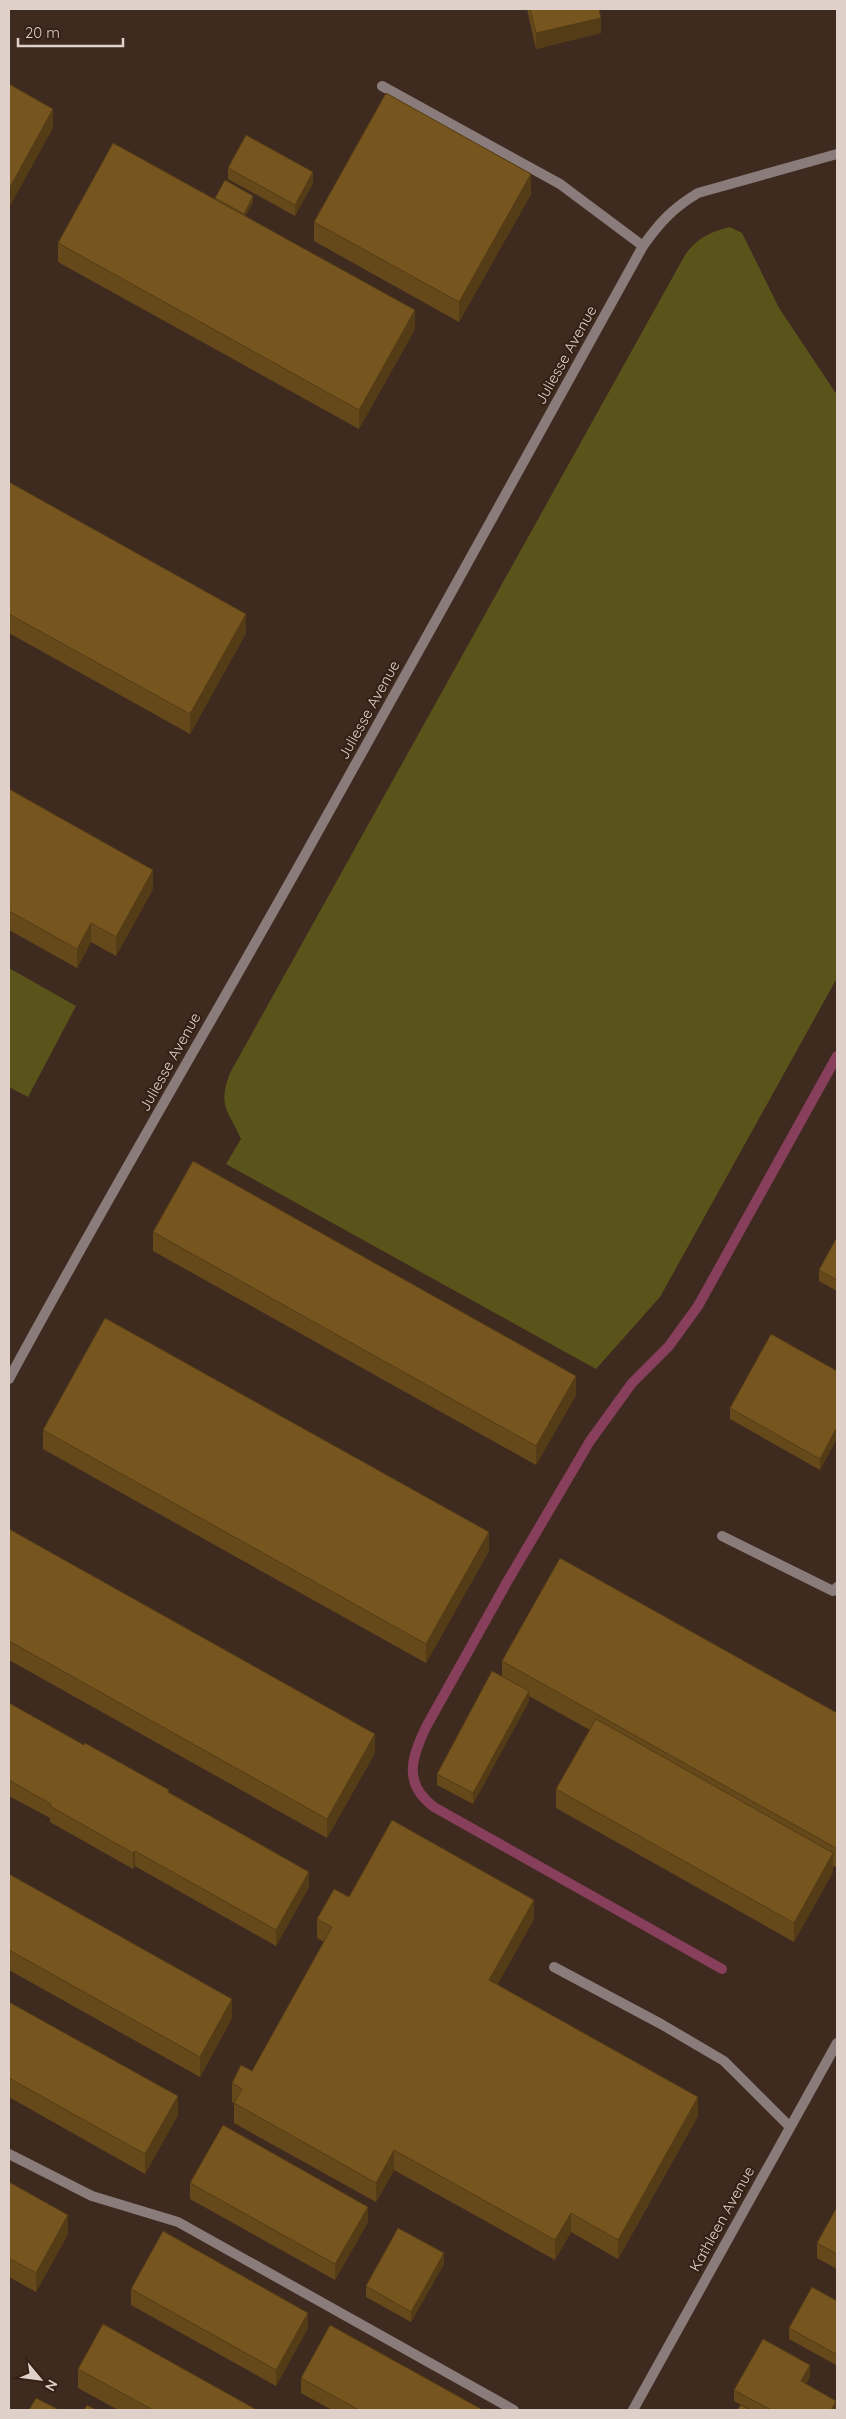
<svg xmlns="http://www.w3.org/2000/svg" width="846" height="2419" font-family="Quicksand,sans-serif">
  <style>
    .green { fill: #5b541a }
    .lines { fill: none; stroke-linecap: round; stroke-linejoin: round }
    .stream { stroke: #873f5c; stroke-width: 10 }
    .lane { stroke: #897c7b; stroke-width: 10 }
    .street { stroke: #897c7b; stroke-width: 10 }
    .wall { fill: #66491b }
    .shaded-wall { fill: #533c16 }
    .building { fill: #77551f; stroke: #533c16 }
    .labels { text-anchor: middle; stroke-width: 4.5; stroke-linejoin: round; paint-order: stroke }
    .street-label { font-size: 15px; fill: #dfd1ca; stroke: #342015 }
  </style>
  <rect width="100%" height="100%" fill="#3f2a1f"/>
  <path class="green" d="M730 227 742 233 779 308 837 395V978L660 1297 596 1369 226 1164 241 1139C229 1110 217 1108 230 1073L685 255C697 238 710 232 730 227Z
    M9 968 76 1006 28 1097 9 1087Z"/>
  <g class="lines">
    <path class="stream" d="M722 1969 434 1807C402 1783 412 1757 426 1727L507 1582 590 1441 632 1383 669 1346 698 1306 837 1056"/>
    <path class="lane" d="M382 86 560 184 643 246
      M722 1536 833 1591 837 1587
      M554 1967 661 2024 724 2061 790 2127
      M9 2154 92 2196 178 2222 514 2410"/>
    <path class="street" d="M9 1379C103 1205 204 1035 301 862 416 657 529 452 643 246 660 222 673 208 698 193L837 154
      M633 2410 837 2043"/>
  </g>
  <path class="wall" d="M527 9H599L601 33 536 49Z
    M228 168 313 183 295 216 228 179Z
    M531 194 459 322 314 241V222Z
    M215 198 253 202 245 216 415 329 359 429 58 262V243L215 199Z
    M9 482 246 633 190 734 9 633Z
    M9 789 153 889 116 956 91 942 77 968 9 930Z
    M153 1232 576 1395 536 1465 153 1251Z
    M837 1237V1291L819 1281V1270Z
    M837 1371V1438L820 1470 730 1419V1408Z
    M43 1430 489 1551 426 1663 43 1449Z
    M9 1529 375 1753 327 1838 9 1660Z
    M502 1661 837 1713 836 1867 833 1866V1872L794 1942 556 1808V1789L590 1730 529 1696V1701L473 1804 437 1785V1774L502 1676Z
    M9 1703 169 1793 309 1887 276 1946 135 1866 133 1869 50 1822V1818L9 1796Z
    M9 1874 232 2018 200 2077 9 1970Z
    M349 1897 534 1919 497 1985 698 2116 618 2259 571 2232 555 2260 394 2170 376 2202 234 2123V2103L232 2102V2083L252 2071 324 1942 317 1938V1919Z
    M9 2002 178 2115 145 2174 9 2097Z
    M9 2182 68 2234 36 2292 9 2277Z
    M190 2183 368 2222 335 2280 190 2199Z
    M837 2207V2269L817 2258V2243Z
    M444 2264 411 2322 366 2297V2286Z
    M131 2289 308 2328 276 2386 131 2305Z
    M837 2301 836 2365 789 2339V2328Z
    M78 2369 257 2410H118L78 2388Z
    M810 2376 806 2384 837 2410H751L734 2401V2390Z
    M301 2378 483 2410H332L301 2393Z"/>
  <path class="shaded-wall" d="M601 18V33L536 49V33Z
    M53 109V128L9 208V189Z
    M313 172V183L295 216V205Z
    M531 174V194L459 322V302Z
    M253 196V202L244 219V214Z
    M415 310V329L359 429V410Z
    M246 614V633L190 734V714Z
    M153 870V889L116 956V937Z
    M91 923V942L77 968V949Z
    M576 1376V1395L536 1465V1446Z
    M837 1427V1438L820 1470V1459Z
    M489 1532V1551L426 1663V1644Z
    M529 1691V1701L473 1804V1793Z
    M375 1734V1753L327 1838V1819Z
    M837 1845V1864L836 1867V1848Z
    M135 1851V1866L133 1869V1853Z
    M833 1853V1872L794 1942V1923Z
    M309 1872V1887L276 1946V1930Z
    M534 1900V1919L489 1999V1980Z
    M232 1999V2018L200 2077V2057Z
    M178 2096V2115L145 2174V2154Z
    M698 2097V2116L618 2259V2240Z
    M394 2150V2170L376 2202V2183Z
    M368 2207V2222L335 2280V2264Z
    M571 2213V2232L555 2260V2240Z
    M68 2215V2234L36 2292V2273Z
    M444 2253V2264L411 2322V2312Z
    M308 2313V2328L276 2386V2370Z
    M837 2351V2362L836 2365V2354Z
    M810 2365V2376L801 2392V2381Z
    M836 2401V2410H831Z"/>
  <path class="building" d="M530 9H599L601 18 536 33Z
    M9 84 53 109 9 189Z
    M386 93 531 174 459 302 314 222Z
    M246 135 313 172 295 205 228 168Z
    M113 143 415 310 359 410 58 243Z
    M225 180 253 196 244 214 215 198Z
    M9 482 246 614 190 714 9 614Z
    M9 789 153 870 116 937 91 923 77 949 9 911Z
    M193 1161 576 1376 536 1446 153 1232Z
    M837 1237V1280L819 1270Z
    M105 1318 489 1532 426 1644 43 1430Z
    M771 1334 837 1371V1427L820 1459 730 1408Z
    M9 1529 375 1734 327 1819 9 1641Z
    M560 1558 837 1713V1845L836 1848 502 1661Z
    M492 1671 529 1691 473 1793 437 1774Z
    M9 1703 84 1745 85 1743 169 1790 168 1792 309 1872 276 1930 135 1851 133 1853 50 1806 51 1804 9 1780Z
    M596 1719 833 1853 794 1923 556 1789Z
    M392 1820 534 1900 489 1980 698 2097 618 2240 571 2213 555 2240 394 2150 376 2183 234 2103 242 2089 232 2083 241 2065 252 2071 332 1927 317 1919 334 1889 349 1897Z
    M9 1874 232 1999 200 2057 9 1950Z
    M9 2002 178 2096 145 2154 9 2078Z
    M223 2125 368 2207 335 2264 190 2183Z
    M9 2182 68 2215 36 2273 9 2258Z
    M837 2207V2254L817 2243Z
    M398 2228 444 2253 411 2312 366 2286Z
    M163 2231 308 2313 276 2370 131 2289Z
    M812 2287 837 2301V2351L836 2354 789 2328Z
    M103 2324 257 2410H153L78 2369Z
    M330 2325 483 2410H359L301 2378Z
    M763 2339 810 2365 801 2381 836 2401 831 2410H771L734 2390Z
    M36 2398 59 2410H29Z
    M87 2405 96 2410H84Z
    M741 2405 750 2410H737Z"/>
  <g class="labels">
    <g class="street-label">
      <text transform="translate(566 355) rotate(-61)" y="5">Juliesse Avenue</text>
      <text transform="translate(369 710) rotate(-61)" y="5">Juliesse Avenue</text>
      <text transform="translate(170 1062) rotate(-61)" y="5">Juliesse Avenue</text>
      <text transform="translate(722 2219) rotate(-61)" y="5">Kathleen Avenue</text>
    </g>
  </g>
  <rect width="846" height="2419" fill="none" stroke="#dfd1ca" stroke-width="20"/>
  <g transform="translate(40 2379) rotate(119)" stroke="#342015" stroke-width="4" paint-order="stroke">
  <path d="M0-4L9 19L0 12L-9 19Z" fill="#dfd1ca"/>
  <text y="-8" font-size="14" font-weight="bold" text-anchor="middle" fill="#dfd1ca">N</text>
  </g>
  <path d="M18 38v8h105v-8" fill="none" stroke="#dfd1ca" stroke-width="2.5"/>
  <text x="25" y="38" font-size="15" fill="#dfd1ca" stroke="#342015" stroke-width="4" paint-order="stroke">20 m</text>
</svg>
